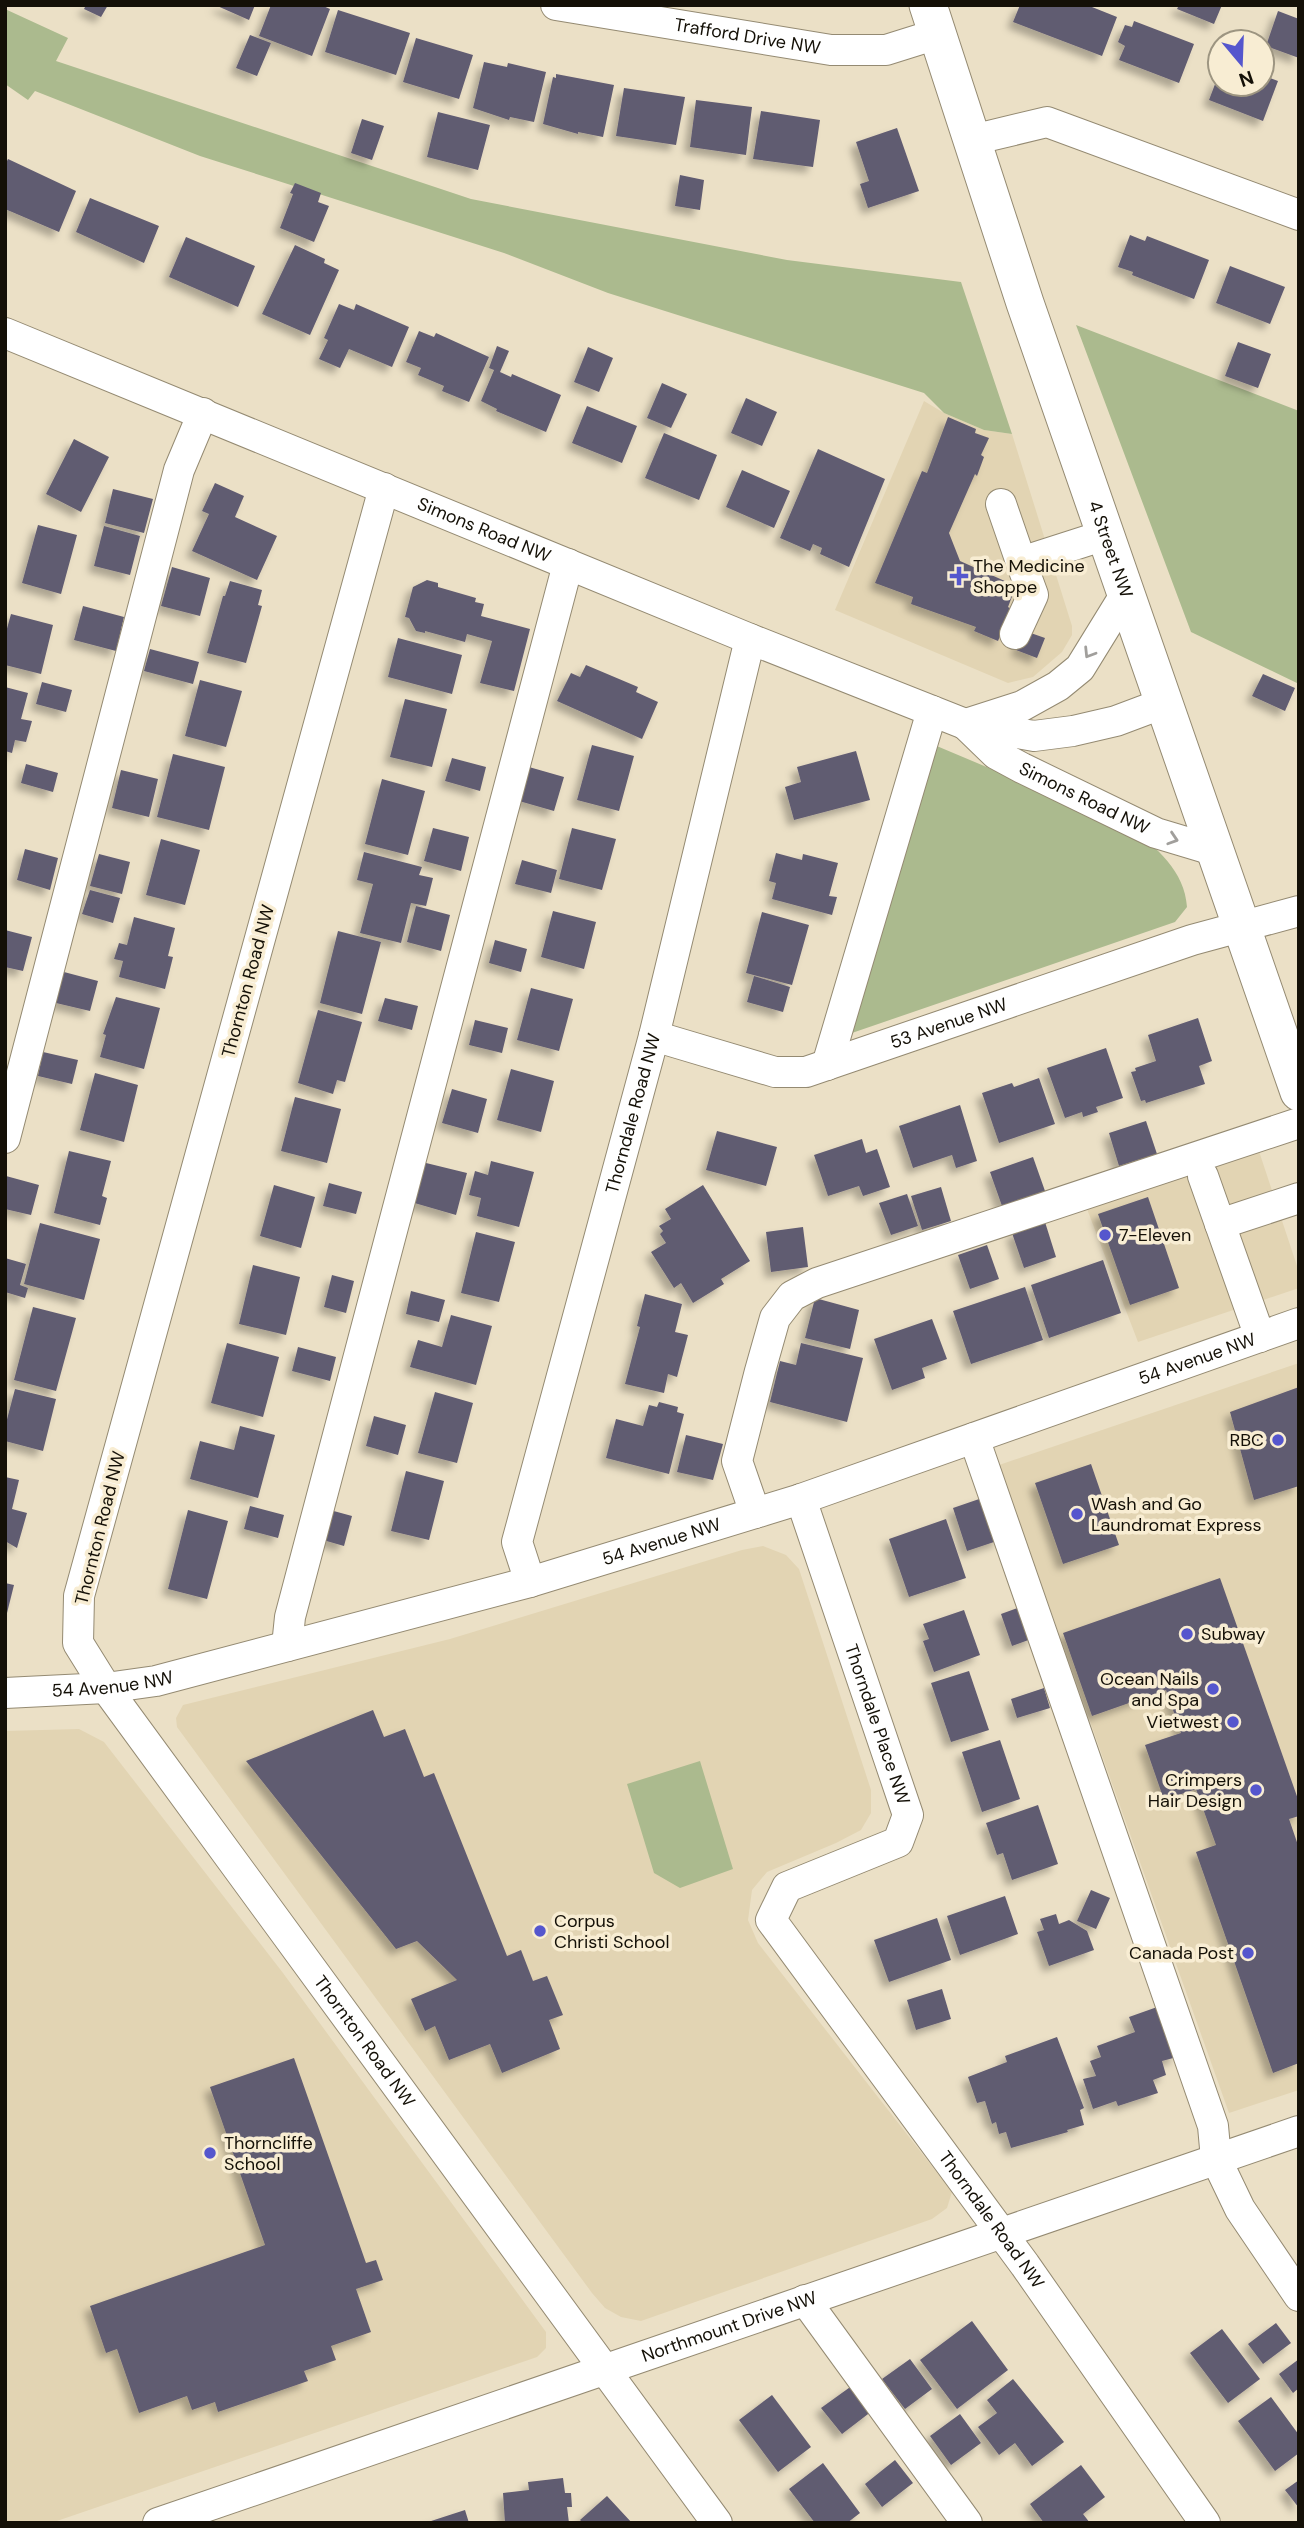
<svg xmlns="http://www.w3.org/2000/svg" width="1304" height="2528" font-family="'DM Sans',sans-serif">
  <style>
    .built { fill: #e2d4b3 }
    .green { fill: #abba8e }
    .building { fill: #615b71; filter: url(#shadow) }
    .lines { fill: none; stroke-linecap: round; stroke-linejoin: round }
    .minor-casing { stroke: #948a72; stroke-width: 32 }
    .major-casing { stroke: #948a72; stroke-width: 39 }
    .minor { stroke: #fff; stroke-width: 30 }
    .major { stroke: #fff; stroke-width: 37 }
    .oneway { stroke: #a19f9c }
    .poi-dot { fill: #5556cd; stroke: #f8edd3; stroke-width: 2.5 }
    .labels { text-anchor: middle; stroke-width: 7; stroke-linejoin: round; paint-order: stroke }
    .street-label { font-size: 18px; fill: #141007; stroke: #f8edd3 }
    .poi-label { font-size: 18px; fill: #141007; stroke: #f8edd3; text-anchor: start }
  </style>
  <defs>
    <filter id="shadow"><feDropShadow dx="-6" dy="6" stdDeviation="3.5" flood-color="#0004"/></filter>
  </defs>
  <rect width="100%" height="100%" fill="#ebe0c6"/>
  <path class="built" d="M924 401 944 413 984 430 1012 434 1072 626V635L1062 652 1033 677 1008 683 835 610Z
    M1250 1124 1299 1272V1288L1138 1342 1077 1183Z
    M1299 1363V2090L1229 2113 999 1465Z
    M763 1546 786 1555 799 1569 871 1790V1813L861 1830 836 1843 767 1872 752 1890 748 1920 758 1943 952 2192 947 2208 932 2219 641 2321 621 2317 605 2308 592 2293 177 1727 176 1718 183 1705 450 1639 742 1550Z
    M79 1729 104 1742 283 1973 546 2332V2348L537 2357 51 2523H5V1731Z"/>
  <path class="green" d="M5 9 68 38 56 61 471 199 787 260 961 282 1012 434 984 430 944 413 924 393 608 293 504 253 200 156 35 91 28 100 5 84Z
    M1076 325 1299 411V684L1191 632Z
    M932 744 1129 827C1156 847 1185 871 1187 907L1175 922 849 1034Z
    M700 1761 733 1869 680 1888 654 1873 627 1784Z"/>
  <path class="building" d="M86 5H108L101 17 84 9Z
    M215 5H255L249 20Z
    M271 5H321L330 9 312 56 259 36Z
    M1020 5H1087L1117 17 1102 56 1013 22Z
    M1179 5H1222L1214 24 1177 9Z
    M338 10 410 33 396 75 325 52Z
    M1278 11 1299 19V58L1266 46Z
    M1134 21 1194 44 1179 83 1119 60 1125 46 1118 42 1125 25 1132 27Z
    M250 35 271 43 257 76 236 68Z
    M416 38 473 55 459 99 403 82Z
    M484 62 507 67 508 63 546 72 534 122 510 117 509 120 473 108Z
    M1220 71V84H1262V75L1278 81 1263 121 1209 100Z
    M556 74 614 85 603 137 578 132V134L543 124 553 77 556 78Z
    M624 88 685 97 676 145 616 136Z
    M696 100 752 107 746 155 690 147Z
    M761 111 820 120 813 167 753 159Z
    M438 112 490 125 478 170 427 157Z
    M362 119 384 126 372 160 351 153Z
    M897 128 919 191 868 208 860 184 869 181 856 142Z
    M8 159 76 191 59 232 5 209V165Z
    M680 175 704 180 700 210 675 206Z
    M295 183 321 193 318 202 329 206 314 242 280 228 293 194 290 193Z
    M90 198 159 226 144 263 76 232Z
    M1130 235 1145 241 1147 236 1209 260 1194 299 1132 275 1133 272 1118 267Z
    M186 237 255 266 238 307 169 277Z
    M295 245 325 259 324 263 339 270 310 335 262 314Z
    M1230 266 1285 287 1270 324 1216 303Z
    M339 304 354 310 356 304 409 327 392 367 349 349 340 368 319 359 328 340 324 338Z
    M419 331 434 337 436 333 489 357 469 402 442 391 444 386 418 375 421 368 406 362Z
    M1238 342 1271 354 1258 388 1225 376Z
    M497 346 509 351 500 372 511 377 512 374 561 395 546 432 496 411 497 409 481 401 494 370 489 368Z
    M588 347 613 358 599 392 574 382Z
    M662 383 687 394 671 428 647 418Z
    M746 398 777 412 762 446 731 433Z
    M587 406 637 426 622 463 572 443Z
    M948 417 976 429 975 433 989 438 981 455 984 457 977 476 975 474 949 533 960 561 1016 586 1008 607 1011 609 998 641 974 631 976 627 911 604 913 597 875 583 922 471 927 473Z
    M664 433 717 455 699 500 645 478Z
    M74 439 109 457 81 512 46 494Z
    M818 449 885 479 849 567 820 554 822 548 813 544 810 551 780 538Z
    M742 470 790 491 774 528 726 507Z
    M215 483 244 496 235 517 277 536 257 580 192 551 209 514 202 511Z
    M113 489 153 499 144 533 105 523Z
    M38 525 77 535 61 594 22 583Z
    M104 526 140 536 130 575 94 566Z
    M172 567 210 578 200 616 161 606Z
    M427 580 438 583V587L476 598 475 602 484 604 481 616 530 629 514 691 480 683 492 641 467 634 465 642 425 631V633L416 631 409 618 405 617 413 587Z
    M230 581 262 590 258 605 262 606 246 663 207 653 223 596H225Z
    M83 606 124 617 116 651 74 640Z
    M11 614 53 625 41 674 5 665V636Z
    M1025 631 1045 638 1037 658 1016 650Z
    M398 638 462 655 452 694 388 677Z
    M150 649 199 662 193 684 144 671Z
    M586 665 638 687 636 692 658 702 642 739 557 701 571 673 580 677Z
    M1263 674 1295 688 1285 711 1252 696Z
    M200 680 242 691 226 747 185 736Z
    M42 682 72 690 66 712 36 704Z
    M5 687 28 693 21 719 32 721 26 742 15 740 12 753 5 751Z
    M405 699 447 709 432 767 390 757Z
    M592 745 634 756 619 811 577 800Z
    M856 751 870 800 794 820 785 787 801 782 797 767Z
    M173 754 225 767 209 830 157 817Z
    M452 758 486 767 480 791 445 781Z
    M26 764 58 773 53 792 21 783Z
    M529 767 564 777 554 811 519 801Z
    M121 770 158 779 149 817 112 808Z
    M382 779 425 791 408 855 365 844Z
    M433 828 469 837 461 871 424 861Z
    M572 828 616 839 602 890 559 879Z
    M161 839 200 850 185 905 146 895Z
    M25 849 58 858 50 890 17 880Z
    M364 852 422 867 419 875 433 878 426 906 411 903 401 943 360 933 373 884 357 880Z
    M776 853 802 860 803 854 838 863 829 896 837 897 832 915 772 899 776 883 769 881Z
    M99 854 130 862 122 894 90 886Z
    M522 860 557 870 551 893 515 884Z
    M90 890 120 898 113 923 82 914Z
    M416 906 450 915 441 951 407 942Z
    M553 911 596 922 584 969 541 957Z
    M762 912 809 925 792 985 746 973Z
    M134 917 175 928 168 956 173 957 165 989 119 977 123 961 114 959 119 943 127 945Z
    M5 930 32 937 23 971 5 967Z
    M338 931 381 942 362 1014 320 1003Z
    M495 940 527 949 521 972 489 963Z
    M64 972 98 981 90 1011 56 1003Z
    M754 976 790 987 783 1012 747 1002Z
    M531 988 573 999 559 1051 517 1040Z
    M116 997 160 1008 144 1069 100 1057 106 1035 103 1034Z
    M385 998 418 1006 412 1030 378 1021Z
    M318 1010 362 1022 345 1082 337 1080 333 1094 298 1083Z
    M1198 1018 1212 1061 1199 1066 1205 1084 1146 1103 1145 1100 1141 1101 1131 1072 1136 1071 1135 1068 1156 1061 1148 1035Z
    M475 1020 508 1028 502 1053 469 1045Z
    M1106 1048 1123 1098 1096 1107 1098 1112 1083 1117 1082 1112 1065 1118 1047 1068Z
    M43 1052 78 1060 72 1084 38 1076Z
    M511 1069 554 1081 541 1132 497 1120Z
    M95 1073 138 1085 124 1142 80 1130Z
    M1039 1078 1055 1124 999 1143 982 1093 1012 1083 1014 1087Z
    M452 1089 487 1099 478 1133 442 1123Z
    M295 1097 341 1109 327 1163 281 1151Z
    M960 1105 977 1161 956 1168 952 1155 913 1168 899 1126Z
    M1146 1121 1157 1154 1119 1166 1109 1133Z
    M717 1131 777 1147 766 1186 706 1170Z
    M862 1139 866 1153 877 1149 890 1187 863 1196 859 1186 828 1196 814 1155Z
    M69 1151 111 1161 102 1196 107 1198 100 1225 54 1213Z
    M1033 1157 1045 1191 1002 1206 990 1172Z
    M491 1161 534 1172 519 1227 477 1216 481 1198 469 1195 475 1171 488 1175Z
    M422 1162 467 1173 456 1215 411 1202Z
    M6 1176 39 1185 31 1215 5 1209Z
    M329 1183 362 1192 356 1214 323 1206Z
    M274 1185 315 1197 301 1248 260 1236Z
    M703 1185 750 1261 721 1279 724 1284 693 1303 681 1283 674 1288 651 1252 666 1243 660 1234 663 1231 659 1226 671 1219 665 1209Z
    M941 1187 951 1221 922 1230 911 1196Z
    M907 1194 918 1226 891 1235 879 1203Z
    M1148 1197 1179 1288 1130 1305 1098 1214Z
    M1045 1222 1056 1257 1024 1268 1012 1233Z
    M40 1223 100 1239 84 1300 24 1284Z
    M803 1227 808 1267 771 1272 766 1232Z
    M476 1232 515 1242 499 1302 461 1293Z
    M987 1245 999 1279 970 1289 958 1255Z
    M5 1258 26 1264 20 1285 28 1288 25 1298 5 1292Z
    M1103 1260 1121 1313 1049 1338 1031 1285Z
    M253 1265 300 1277 286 1335 239 1324Z
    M332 1275 354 1281 346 1313 324 1307Z
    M1025 1287 1043 1340 971 1364 953 1311Z
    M411 1291 445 1300 439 1322 406 1314Z
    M645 1294 682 1304 675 1332 688 1335 677 1377 668 1374 664 1393 625 1384 640 1327 637 1326Z
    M815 1298 859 1310 850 1349 805 1338Z
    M33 1307 76 1318 56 1391 14 1380Z
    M451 1315 492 1326 476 1385 410 1367 418 1340 442 1347Z
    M932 1319 947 1359 922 1368 925 1378 892 1390 874 1339Z
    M227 1343 279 1357 263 1417 211 1403Z
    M801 1343 863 1358 847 1422 770 1402 780 1361 796 1365Z
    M298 1347 336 1357 330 1381 292 1371Z
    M1299 1387V1486L1254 1500 1230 1412Z
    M15 1389 56 1399 43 1451 5 1441V1427Z
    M435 1392 473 1403 457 1463 418 1453Z
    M659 1402 678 1407 677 1412 684 1414 669 1474 606 1458 616 1419 643 1426 649 1405 657 1407Z
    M374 1416 406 1425 398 1455 366 1446Z
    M240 1426 275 1435 258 1498 190 1479 200 1441 234 1450Z
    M686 1435 723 1444 713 1480 677 1472Z
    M1091 1464 1119 1545 1063 1564 1035 1483Z
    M406 1471 444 1481 429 1540 391 1531Z
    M5 1477 19 1480 12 1509 27 1513 17 1548 5 1541Z
    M985 1497 1000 1540 967 1551 953 1508Z
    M250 1506 284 1515 278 1538 244 1529Z
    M188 1510 228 1521 207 1599 168 1589Z
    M330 1510 352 1516 344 1546 323 1540Z
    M946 1519 966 1578 909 1597 889 1539Z
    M1220 1578 1299 1802V1816L1289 1819 1299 1848V2063L1273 2073 1196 1852 1216 1845 1196 1789 1164 1800 1145 1745 1181 1733 1166 1690 1092 1716 1063 1633Z
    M5 1583 14 1585 6 1617H5Z
    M1023 1606 1034 1638 1012 1646 1001 1614Z
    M964 1610 980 1655 934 1672 923 1641 929 1639 923 1624Z
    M969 1671 989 1730 951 1742 931 1683Z
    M1044 1688 1050 1708 1017 1718 1011 1699Z
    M373 1710 384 1737 405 1729 424 1777 434 1773 507 1956 521 1950 533 1981 547 1976 563 2015 549 2020 560 2049 502 2073 490 2044 449 2060 435 2026 425 2031 411 1999 457 1980 417 1941 396 1949 246 1761Z
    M1000 1740 1020 1799 982 1812 962 1752Z
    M1038 1805 1058 1864 1012 1880 1003 1853 997 1855 986 1823Z
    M1091 1890 1110 1898 1096 1929 1077 1921Z
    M1005 1896 1018 1934 960 1955 947 1916Z
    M1056 1914 1059 1924 1069 1920 1087 1931 1094 1950 1049 1966 1037 1932 1044 1930 1040 1919Z
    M937 1918 951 1960 889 1982 874 1940Z
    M942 1989 951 2019 916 2030 907 2000Z
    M1160 2006 1177 2057 1162 2061 1166 2075 1153 2080 1158 2093 1118 2106 1116 2101 1093 2109 1083 2079 1096 2076 1090 2061 1101 2057 1097 2046 1135 2032 1129 2017Z
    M1057 2037 1084 2108 1080 2110 1084 2125 1067 2130 1068 2132 1011 2148 1006 2132 999 2134 996 2122 992 2124 985 2101 977 2103 968 2077 1007 2062 1005 2056Z
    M294 2058 366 2263 376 2260 383 2280 356 2289 371 2332 331 2346 336 2360 304 2371 308 2381 218 2412 215 2402 192 2410 187 2396 139 2413 117 2349 106 2353 90 2306 265 2245 210 2087Z
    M972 2321 1008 2370 957 2409 920 2360Z
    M1276 2323 1291 2343 1263 2364 1248 2344Z
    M1222 2329 1260 2379 1228 2403 1190 2353Z
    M910 2359 932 2389 905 2409 882 2379Z
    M1299 2359V2388L1293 2393 1279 2374Z
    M1013 2379 1064 2442 1032 2466 1015 2443 999 2455 978 2427 997 2413 987 2400Z
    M853 2385 872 2411 842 2434 821 2408Z
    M772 2395 811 2447 778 2472 739 2420Z
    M1271 2397 1299 2435V2453L1275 2471 1238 2421Z
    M960 2414 981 2443 951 2465 930 2436Z
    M895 2460 913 2483 882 2507 865 2484Z
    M823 2463 860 2513 847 2523H815L789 2489Z
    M1081 2465 1105 2497 1083 2514 1090 2523H1044L1030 2504Z
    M563 2478 565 2493H571L572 2507H567L569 2523H505L503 2493 529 2490 528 2482Z
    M1299 2480V2508L1285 2490Z
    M607 2496 632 2523H583L580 2520Z
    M465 2510 469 2523H428V2522Z"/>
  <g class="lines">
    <g class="minor-casing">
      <g id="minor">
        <path id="s1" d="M556 5 831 50H886L937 34"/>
        <path d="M972 140 1047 122 1299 215"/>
        <path id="s2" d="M5 333 750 639 965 724 1034 736 1073 731 1116 721 1164 703"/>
        <path id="s3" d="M384 488 79 1596 78 1643 106 1688 717 2523"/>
        <path d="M1001 504 1021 562"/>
        <path d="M1015 634 1033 595 1021 562 1105 535"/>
        <path d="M969 723 1022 706 1058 686 1080 668 1125 595"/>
        <path id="s4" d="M965 724 996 754 1022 768 1156 833 1216 851"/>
        <path id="s5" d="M654 1036 775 1072H806L1192 940 1299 911"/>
        <path d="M827 1065 932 711"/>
        <path d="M5 1138 179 470 203 413"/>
        <path d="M1203 1176 1260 1337"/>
        <path d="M1220 1224 1299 1198"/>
        <path d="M974 1438 1213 2126 1216 2159 1240 2209 1299 2296"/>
        <path id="s6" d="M801 1499 908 1815 898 1842 787 1887 771 1920 1025 2265 1205 2523"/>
        <path d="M755 1513 737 1461 760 1371 775 1318 792 1296 817 1283 1299 1123"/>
        <path id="s7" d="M530 1582 517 1542 654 1036 750 639"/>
        <path d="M287 1646 290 1617 568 564"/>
        <path id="s8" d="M5 1693 106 1688 156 1681 530 1582 801 1499 1299 1323"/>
        <path d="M805 2300 967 2523"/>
        <path id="s9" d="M158 2523 1299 2131"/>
      </g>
    </g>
    <g class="major-casing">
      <g id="major">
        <path id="s10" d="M928 5 1025 303 1299 1092"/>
      </g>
    </g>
    <use href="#minor" class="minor"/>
    <use href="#major" class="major"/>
  </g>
  <defs><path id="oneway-chevron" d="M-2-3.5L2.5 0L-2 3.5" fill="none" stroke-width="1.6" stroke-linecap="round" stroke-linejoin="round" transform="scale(1.75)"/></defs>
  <g class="oneway">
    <use href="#oneway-chevron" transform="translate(1089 653) rotate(122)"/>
    <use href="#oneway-chevron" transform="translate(1173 839) rotate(18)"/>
  </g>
  <g class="poi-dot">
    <path d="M955.5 565.5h7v7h7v7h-7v7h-7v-7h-7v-7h7z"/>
    <circle cx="1105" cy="1235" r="7"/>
    <circle cx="1278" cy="1440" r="7"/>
    <circle cx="1077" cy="1514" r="7"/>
    <circle cx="1187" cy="1634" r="7"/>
    <circle cx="1213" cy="1689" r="7"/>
    <circle cx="1233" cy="1722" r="7"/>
    <circle cx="1256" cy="1790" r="7"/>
    <circle cx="540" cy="1931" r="7"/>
    <circle cx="1248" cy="1953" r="7"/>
    <circle cx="210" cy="2153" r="7"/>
  </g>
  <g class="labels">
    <g class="street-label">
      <text dy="6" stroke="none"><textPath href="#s1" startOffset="194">Trafford Drive NW</textPath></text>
      <text dy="6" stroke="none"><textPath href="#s2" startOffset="518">Simons Road NW</textPath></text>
      <text dy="6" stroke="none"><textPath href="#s10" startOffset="574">4 Street NW</textPath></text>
      <text dy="6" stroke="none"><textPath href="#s4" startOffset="142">Simons Road NW</textPath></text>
      <text transform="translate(248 981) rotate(-75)" y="6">Thornton Road NW</text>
      <text dy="6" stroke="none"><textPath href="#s5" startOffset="308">53 Avenue NW</textPath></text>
      <text dy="6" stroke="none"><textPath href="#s7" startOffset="486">Thorndale Road NW</textPath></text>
      <text dy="6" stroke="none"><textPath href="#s8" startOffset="1242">54 Avenue NW</textPath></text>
      <text transform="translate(100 1528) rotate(-76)" y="6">Thornton Road NW</text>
      <text dy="6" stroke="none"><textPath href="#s8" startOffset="676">54 Avenue NW</textPath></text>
      <text dy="6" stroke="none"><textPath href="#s8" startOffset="108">54 Avenue NW</textPath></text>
      <text dy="6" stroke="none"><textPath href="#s6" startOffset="238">Thorndale Place NW</textPath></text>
      <text dy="6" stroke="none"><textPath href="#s3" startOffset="1687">Thornton Road NW</textPath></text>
      <text dy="6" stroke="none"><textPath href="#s6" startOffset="891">Thorndale Road NW</textPath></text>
      <text dy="6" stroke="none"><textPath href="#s9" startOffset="604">Northmount Drive NW</textPath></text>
    </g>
    <g class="poi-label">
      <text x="973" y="572">The Medicine<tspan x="973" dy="21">Shoppe</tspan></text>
      <text x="1119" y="1241">7-Eleven</text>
      <text x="1264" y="1446" text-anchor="end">RBC</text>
      <text x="1091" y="1510">Wash and Go<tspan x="1091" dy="21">Laundromat Express</tspan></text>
      <text x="1201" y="1640">Subway</text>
      <text x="1199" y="1685" text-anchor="end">Ocean Nails<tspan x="1199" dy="21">and Spa</tspan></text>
      <text x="1219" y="1728" text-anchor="end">Vietwest</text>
      <text x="1242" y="1786" text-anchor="end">Crimpers<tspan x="1242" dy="21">Hair Design</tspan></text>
      <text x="554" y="1927">Corpus<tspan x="554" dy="21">Christi School</tspan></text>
      <text x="1234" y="1959" text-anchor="end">Canada Post</text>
      <text x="224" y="2149">Thorncliffe<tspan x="224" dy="21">School</tspan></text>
    </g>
  </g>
  <rect width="1304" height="2528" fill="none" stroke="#141007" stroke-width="14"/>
  <g transform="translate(1241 63) rotate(161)"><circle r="33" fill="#f8edd3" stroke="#9d9581" stroke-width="2"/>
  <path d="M0-5L12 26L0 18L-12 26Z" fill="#5556cd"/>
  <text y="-10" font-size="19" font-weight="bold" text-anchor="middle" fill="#141007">N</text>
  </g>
</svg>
